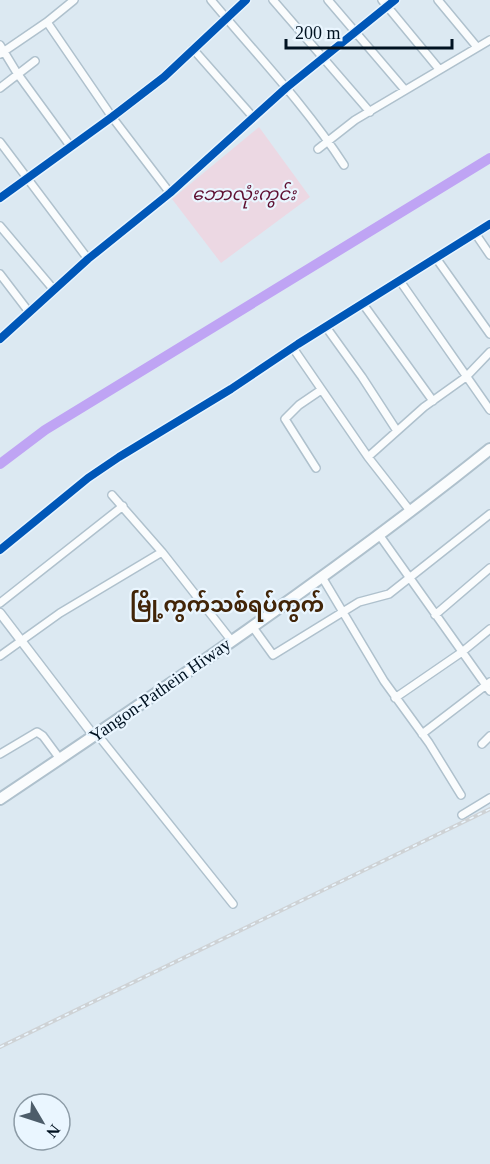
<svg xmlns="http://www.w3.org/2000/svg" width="490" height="1164" font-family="'Times New Roman','Noto Sans Myanmar',serif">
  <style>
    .green { fill: #ecd8e3 }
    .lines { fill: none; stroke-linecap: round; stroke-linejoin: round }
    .river { stroke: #bfa4f4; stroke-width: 10 }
    .minor-casing { stroke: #afc1cd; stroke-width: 10 }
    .tertiary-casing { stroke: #afc1cd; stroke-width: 11 }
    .trunk-casing { stroke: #afc1cd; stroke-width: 14 }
    .minor { stroke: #fafcfd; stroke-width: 7 }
    .tertiary { stroke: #fafcfd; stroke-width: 8 }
    .trunk { stroke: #fafcfd; stroke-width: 10 }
    .rail-casing { stroke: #ced2d5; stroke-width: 4 }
    .rail { stroke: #eaf6ff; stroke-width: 1.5; stroke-dasharray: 4.5; stroke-linecap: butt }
    .cycleway-casing { stroke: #eaf6ff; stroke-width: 11 }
    .cycleway { stroke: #0057b8; stroke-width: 8 }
    .labels { text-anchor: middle; stroke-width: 4.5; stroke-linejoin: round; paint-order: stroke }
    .park-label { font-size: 18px; font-style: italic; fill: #5f1032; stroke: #eaf6ff }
    .street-label { font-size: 18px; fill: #001221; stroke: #eaf6ff }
    .quarter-label { font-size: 21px; font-weight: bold; fill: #422508; stroke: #eaf6ff }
  </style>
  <rect width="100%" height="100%" fill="#dce9f2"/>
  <path class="green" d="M259 127 310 197 221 263 172 199Z"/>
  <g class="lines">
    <path class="river" d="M0 464 45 430 490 158"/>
    <g class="minor-casing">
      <path id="minor" d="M211 0C256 54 306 106 344 165
        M273 0 370 112
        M328 0 405 90
        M382 0 439 69
        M438 0 477 47
        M47 22 112 117 170 193
        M0 45 17 73 71 147
        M193 49 253 117
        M0 54 47 22 74 0
        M0 88 35 61
        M0 142 88 259
        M318 149 355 120 490 40
        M0 198 112 117 164 77 246 0
        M0 226 54 290
        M475 233 490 255
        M436 258 490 334
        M0 274 29 312
        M400 281 490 410
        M363 304 433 401
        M326 327 362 377 397 431
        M0 339 88 259 170 193 286 88 395 0
        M293 348 368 457 411 512
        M368 457 424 407 466 377 490 352
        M316 468 285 419 299 405 321 390
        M112 495 162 552 231 640
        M380 536 490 691
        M0 550 88 478 119 457 231 389 298 344 490 224
        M322 577 384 681 429 743 461 795
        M0 603 123 506
        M435 615 490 568
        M252 626 273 655 359 602 389 594 490 514
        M0 656 60 613 162 552
        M395 698 462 652 490 629
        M97 734 233 904
        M422 734 490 682
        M482 744 490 736
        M0 754 37 732 43 736 60 759
        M462 815 490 798"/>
    </g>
    <g class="tertiary-casing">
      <path id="tertiary" d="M0 613 94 736"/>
    </g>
    <g class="trunk-casing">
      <path id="trunk" d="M0 799C167 687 333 575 490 449"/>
    </g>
    <use href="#minor" class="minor"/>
    <use href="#tertiary" class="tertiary"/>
    <use href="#trunk" class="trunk"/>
    <g class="rail-casing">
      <path id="rail" d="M0 1047 490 809"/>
    </g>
    <use href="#rail" class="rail"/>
    <g class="cycleway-casing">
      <path id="cycleway" d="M0 198 112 117 164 77 246 0
        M0 339 88 259 170 193 286 88 395 0
        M0 550 88 478 119 457 231 389 298 344 490 224"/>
    </g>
    <use href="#cycleway" class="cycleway"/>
  </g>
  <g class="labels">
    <g class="park-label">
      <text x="244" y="200">ဘောလုံးကွင်း</text>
    </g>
    <g class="street-label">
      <text transform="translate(160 690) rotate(-35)" y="6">Yangon-Pathein Hiway</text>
    </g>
    <g class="quarter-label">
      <text x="227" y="612">မြို့ကွက်သစ်ရပ်ကွက်</text>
    </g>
  </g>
  <g transform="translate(42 1122) rotate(129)"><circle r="28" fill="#eaf6ff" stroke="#8c9ba6" stroke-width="1.5"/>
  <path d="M0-4.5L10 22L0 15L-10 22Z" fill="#4d5d6a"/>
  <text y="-9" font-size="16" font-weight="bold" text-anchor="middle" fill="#001221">N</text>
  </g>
  <path d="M286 39v9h166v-9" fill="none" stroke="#001221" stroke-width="3"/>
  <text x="295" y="39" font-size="18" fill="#001221" stroke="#eaf6ff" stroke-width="4.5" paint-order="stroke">200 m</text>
</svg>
